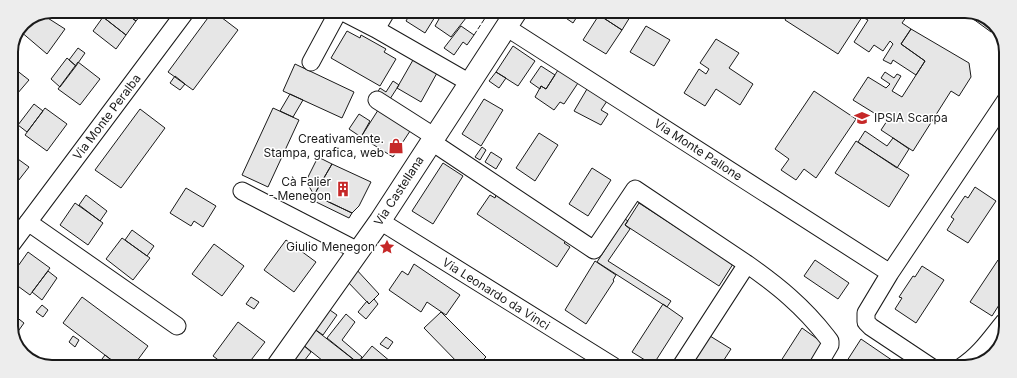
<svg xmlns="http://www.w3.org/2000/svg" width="1017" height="378" font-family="Inter,sans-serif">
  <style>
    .building { fill: #e6e6e6; stroke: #1a1a1a }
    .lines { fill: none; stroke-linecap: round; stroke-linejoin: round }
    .minor-casing { stroke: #1a1a1a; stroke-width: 19 }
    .major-casing { stroke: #1a1a1a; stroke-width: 23 }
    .minor { stroke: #fff; stroke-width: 17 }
    .major { stroke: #fff; stroke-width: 21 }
    .fence { stroke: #1a1a1a; stroke-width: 1; stroke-dasharray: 5 2; stroke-linecap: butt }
    .labels { text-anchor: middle; stroke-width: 3; stroke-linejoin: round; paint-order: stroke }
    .street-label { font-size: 12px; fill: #1a1a1a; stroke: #fff }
    .poi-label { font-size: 12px; fill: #1a1a1a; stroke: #fff; text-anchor: end }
    .rim { fill: none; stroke: #1a1a1a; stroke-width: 2 }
  </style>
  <rect width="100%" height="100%" fill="#fff"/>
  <path class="building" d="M108 11H122L136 21 126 35 103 17Z
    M122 11H144L136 21Z
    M213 11 238 30 193 90 168 72Z
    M406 12H438L425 33 406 21 410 14Z
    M443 12H456L466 18 451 37 435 26Z
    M456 12H469L466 18Z
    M557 12H580L573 23Z
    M601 12H622L630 17 622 30 599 15Z
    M676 13H686L684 17Z
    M789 13H904L907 16 902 23 911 29 901 44 925 61 916 75 893 60 891 64 883 60 893 44 890 41 883 51 874 45 869 52 854 42 868 20 862 17 838 54 785 20Z
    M965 13H978L995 26 991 32Z
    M43 15 65 29 47 54 20 31 23 23Z
    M599 15 622 30 606 54 583 40Z
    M103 17 126 35 116 49 93 31Z
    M461 26 474 35 467 45 463 42 454 55 444 48Z
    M646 26 670 40 654 66 630 52Z
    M911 29 969 63 971 77 959 96 951 91 913 151 881 130 887 121 853 100 868 77 886 88 890 84 881 78 885 72 894 78 897 74 901 76 892 91 902 97 925 61 901 44Z
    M347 31 360 38 361 35 386 49 384 52 396 59 380 86 331 58Z
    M716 39 739 53 729 68 753 84 740 105 716 89 705 106 684 93 699 69 706 74 709 69 700 63Z
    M513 46 535 61 518 86 496 72Z
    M78 48 85 53 76 66 69 60Z
    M67 58 76 66 60 87 51 79Z
    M413 60 437 73 421 102 397 88Z
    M78 62 100 79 80 105 58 89Z
    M295 64 354 92 342 118 283 91Z
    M11 66 29 80 11 101Z
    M541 66 555 75 546 89 541 86 540 89 530 82Z
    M558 70 578 83 564 104 560 102 554 110 535 97 541 86 546 89Z
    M496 72 506 78 499 88 489 81Z
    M175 76 185 84 180 90 170 83Z
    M393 81 399 85 388 102 376 95 380 88 386 92Z
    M587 89 607 101 601 110 608 114 601 125 574 111Z
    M814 91 856 119 816 178 804 169 796 180 781 170 789 159 775 149Z
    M290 94 303 100 293 117 280 111Z
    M484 99 503 110 481 146 462 134Z
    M34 104 43 111 27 132 18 125Z
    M380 107 412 128 393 157 361 137Z
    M45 108 67 124 47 151 25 135Z
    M273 108 299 120 268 187 242 175Z
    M140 109 165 128 121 188 95 170Z
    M359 114 370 121 361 137 349 129Z
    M11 123 19 129 13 137 11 136Z
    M865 131 887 146 893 138 909 149 897 168 858 142Z
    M539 133 558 145 535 181 516 168Z
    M856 141 909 175 889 207 835 173Z
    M482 147 486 150 480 160 475 157Z
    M491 152 502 159 496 169 485 162Z
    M11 154 29 167 11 190Z
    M318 157 332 164 314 195 306 181Z
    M443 163 463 176 433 224 412 211Z
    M332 164 371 182 359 206 352 213 314 195Z
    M592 168 611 180 588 216 569 204Z
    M975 187 996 201 968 243 947 230 954 219 951 217 965 196 968 198Z
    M186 188 216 206 203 227 194 221 191 226 170 213Z
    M86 195 107 211 100 221 79 205Z
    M314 195 352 213 349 218 312 200Z
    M490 195 495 198 496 195 566 241 564 243 570 247 557 267 477 214Z
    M75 203 103 223 88 245 60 225Z
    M639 203 733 264 719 286 625 225Z
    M625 219 628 221 625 225 630 229 608 261 671 301 667 307 597 262Z
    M132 230 154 246 147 256 125 240Z
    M122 238 150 258 133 280 106 259Z
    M286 240 316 262 294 292 264 270Z
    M214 244 244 266 222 296 192 274Z
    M28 252 50 268 30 295 11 281V276Z
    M815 260 849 283 838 299 804 276Z
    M998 260 1004 263V302L1001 307 999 305 992 316 970 302Z
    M595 261 616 275 613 280 614 281 586 324 565 310Z
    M414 264 460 295 446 315 427 302 421 312 389 290 402 271 408 275Z
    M922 266 944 280 916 323 895 309 902 298 899 297 913 276 915 277Z
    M355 268 379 294 369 304 346 280Z
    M48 271 57 278 42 300 32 292Z
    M82 297 148 346 134 365H118L63 323Z
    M251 297 259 302 254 309 246 304Z
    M374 299 378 304 366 319 358 312 367 301 369 304Z
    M663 304 683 318 653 365 632 352Z
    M42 305 48 310 43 317 36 312Z
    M327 308 337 315 323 335 313 328Z
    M11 310 16 314 11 321Z
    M441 312 486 357 477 366H461L424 328Z
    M346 314 355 322 342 340 362 357 358 363 327 338Z
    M15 316 24 323 14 337 11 329V321Z
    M238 322 265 342 248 364 245 362 243 365H225L213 356Z
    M313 328 358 363 372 346 391 362 388 366H359L357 364 356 366 328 365 302 344Z
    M802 328 823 343 808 367H777Z
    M73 336 79 340 75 347 69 342Z
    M710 336 731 349 720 366H690Z
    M386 337 393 342 388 349 380 344Z
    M861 339 902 367H843Z
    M302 344 311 352 301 365H286Z
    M105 355 118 365H110L102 359Z"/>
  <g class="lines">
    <g class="minor-casing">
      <path id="minor" d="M343 12 376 29 470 83
        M506 27 890 273 1006 100
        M376 29 386 12
        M311 62 338 12
        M377 100 435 137
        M432 142 594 250 635 189 747 264 681 366
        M242 191 358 251
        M380 221 613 366
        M28 222 177 326
        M11 245 186 11
        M747 264C778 286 803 306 827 337L830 341V345L817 367
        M890 273 866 313V322L871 327 931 367
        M961 367C979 356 991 338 1004 322"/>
    </g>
    <g class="major-casing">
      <path id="major" d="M278 365 380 221 516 12"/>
    </g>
    <use href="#minor" class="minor"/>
    <use href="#major" class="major"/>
    <path class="fence" d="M474 35 489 12"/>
  </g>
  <defs>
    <g id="school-bare" transform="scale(1.2)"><path d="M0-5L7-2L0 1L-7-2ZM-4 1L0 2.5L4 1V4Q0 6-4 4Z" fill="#c62828" stroke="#fff" stroke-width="2.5" paint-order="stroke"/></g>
    <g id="shop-bare" transform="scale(1.2)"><path d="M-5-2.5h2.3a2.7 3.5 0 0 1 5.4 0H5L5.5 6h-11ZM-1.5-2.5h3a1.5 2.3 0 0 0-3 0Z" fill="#c62828" stroke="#fff" stroke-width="2.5" paint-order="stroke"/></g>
    <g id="building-bare" transform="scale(1.2)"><path d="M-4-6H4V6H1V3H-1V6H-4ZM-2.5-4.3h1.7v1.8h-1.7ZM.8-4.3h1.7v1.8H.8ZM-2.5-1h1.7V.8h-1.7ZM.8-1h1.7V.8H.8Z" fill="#c62828" stroke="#fff" stroke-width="2.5" paint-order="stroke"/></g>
    <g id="sight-bare" transform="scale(1.2)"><path d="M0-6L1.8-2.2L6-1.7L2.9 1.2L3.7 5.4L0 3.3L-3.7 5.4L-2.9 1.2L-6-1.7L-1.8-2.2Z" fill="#c62828" stroke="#fff" stroke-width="2.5" paint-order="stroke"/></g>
  </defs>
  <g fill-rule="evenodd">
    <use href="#school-bare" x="862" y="118"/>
    <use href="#shop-bare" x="396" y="146"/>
    <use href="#building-bare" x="343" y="189"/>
    <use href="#sight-bare" x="387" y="247"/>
  </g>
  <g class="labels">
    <g class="street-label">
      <text transform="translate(107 117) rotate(-53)" y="4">Via Monte Peralba</text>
      <text transform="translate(698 150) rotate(33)" y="4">Via Monte Pallone</text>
      <text transform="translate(399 191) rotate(-57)" y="4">Via Castellana</text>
      <text transform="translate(496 294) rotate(32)" y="4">Via Leonardo da Vinci</text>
    </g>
    <g class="poi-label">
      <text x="874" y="122" text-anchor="start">IPSIA Scarpa</text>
      <text x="384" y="143">Creativamente.<tspan x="384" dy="14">Stampa, grafica, web</tspan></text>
      <text x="331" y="186">Cà Falier<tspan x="331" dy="14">- Menegon</tspan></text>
      <text x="375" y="251">Giulio Menegon</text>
    </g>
  </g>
  <path d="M0 0H1017V378H0ZM52 18H965A34 34 0 0 1 999 52V326A34 34 0 0 1 965 360H52A34 34 0 0 1 18 326V52A34 34 0 0 1 52 18Z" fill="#ededed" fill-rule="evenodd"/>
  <path class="rim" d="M52 18H965A34 34 0 0 1 999 52V326A34 34 0 0 1 965 360H52A34 34 0 0 1 18 326V52A34 34 0 0 1 52 18Z"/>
</svg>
